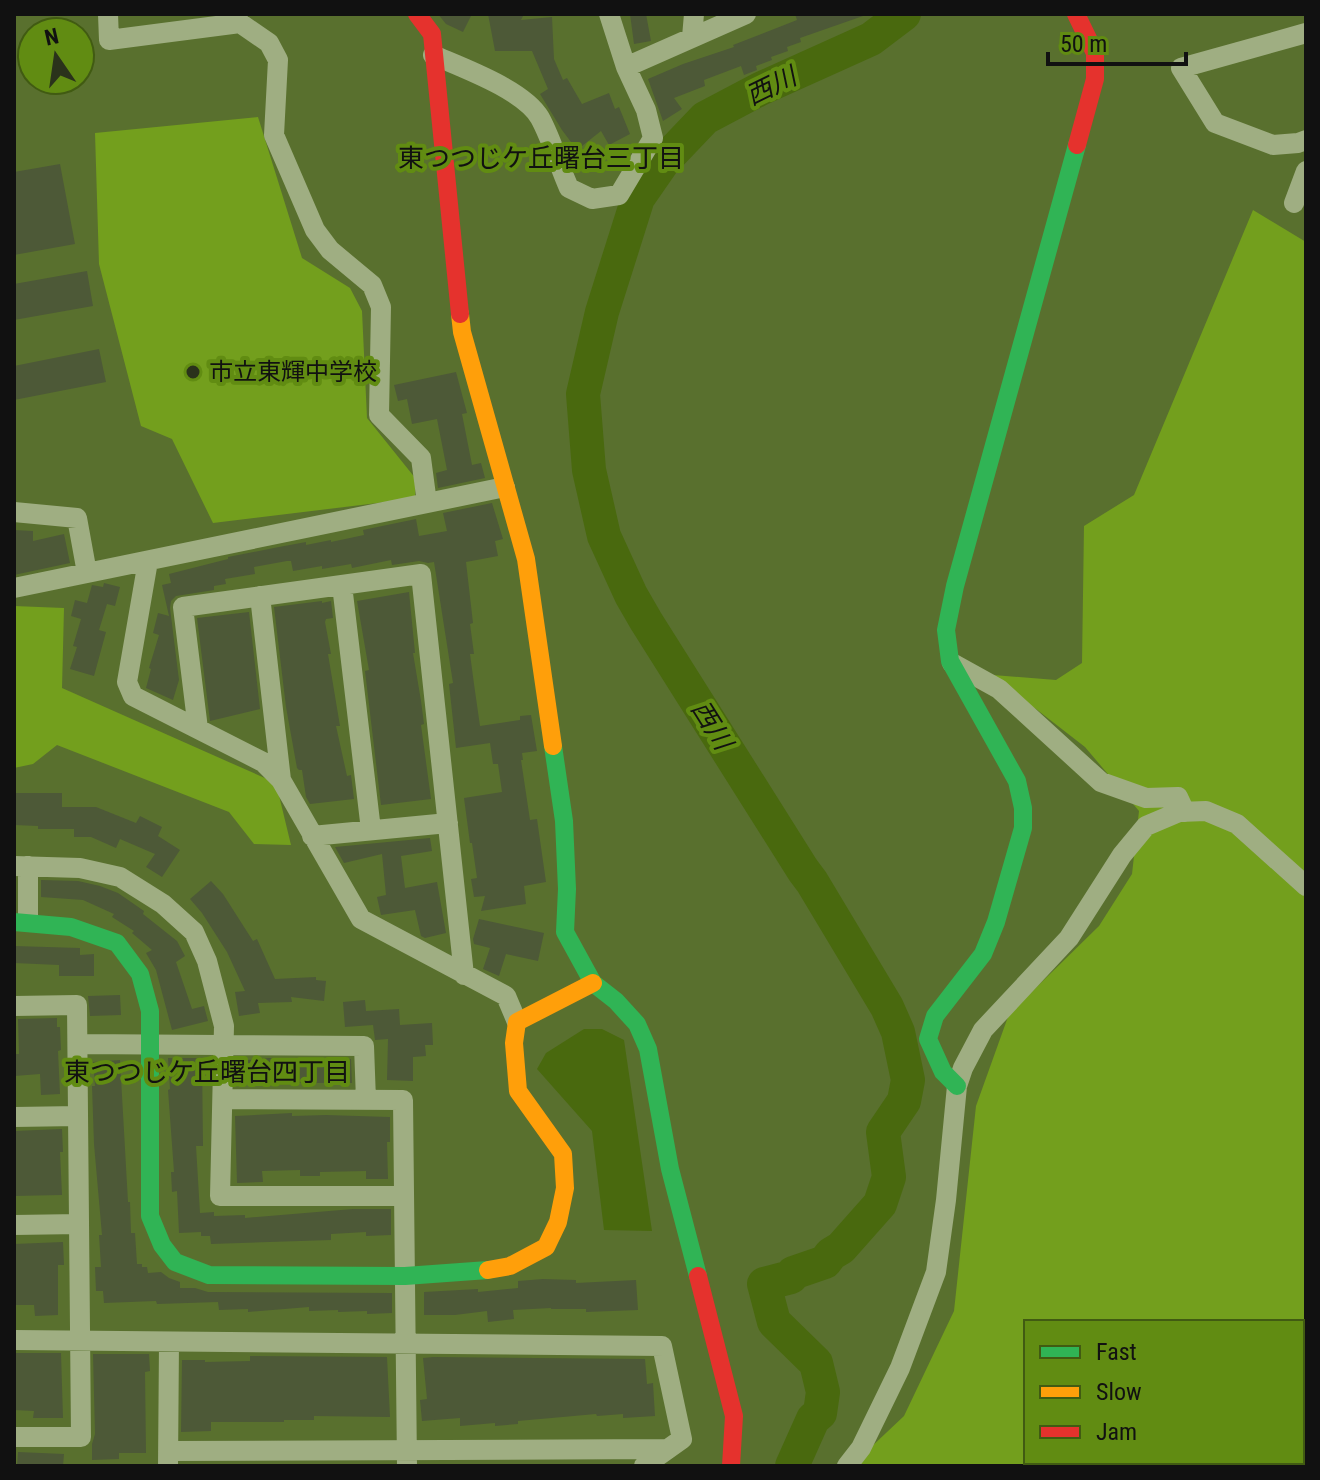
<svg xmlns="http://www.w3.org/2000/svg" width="1320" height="1480" font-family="'Roboto Condensed','Noto Sans JP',sans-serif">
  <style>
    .green { fill: #739f1d; fill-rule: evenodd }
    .water { fill: #49690e }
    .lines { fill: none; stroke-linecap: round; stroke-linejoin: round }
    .river { stroke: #49690e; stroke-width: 34 }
    .building { fill: #4d5937 }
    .street { stroke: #9fae82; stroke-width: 20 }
    .fast { stroke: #30b455; stroke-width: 18 }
    .slow { stroke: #ff9f0a; stroke-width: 18 }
    .jam { stroke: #e5322d; stroke-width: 18 }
    .poi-dot { fill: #2a321b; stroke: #618c12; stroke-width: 3 }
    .labels { text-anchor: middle; stroke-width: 8; stroke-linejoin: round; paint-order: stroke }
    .poi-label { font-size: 24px; fill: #111; stroke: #618c12; text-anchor: start }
    .water-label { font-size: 26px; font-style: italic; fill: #111; stroke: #618c12 }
    .neighbourhood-label { font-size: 26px; fill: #111; stroke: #618c12 }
  </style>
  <rect width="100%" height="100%" fill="#59702e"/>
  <path class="green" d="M258 117 302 258 350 288 362 311 367 418 416 479 415 496 394 501 213 523 172 439 141 426 99 264 95 133Z
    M1253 210 1306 242V1466H851L904 1416 954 1311 976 1106 1009 1014 1099 926 1132 874 1139 811 1085 747 1036 709 980 674 1056 680 1082 663 1084 526 1134 495ZM1026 1322H1302V1462H1026Z
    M14 606 64 608 62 688 276 783 291 845 254 844 229 812 57 745 33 764 14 768Z"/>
  <path class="water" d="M584 1029H602L624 1040 652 1231 604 1230 592 1131 537 1069 546 1053Z"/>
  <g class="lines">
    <path class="river" d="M792 1466 813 1419 820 1413 823 1392 816 1363 774 1322 764 1284 791 1277 793 1273 825 1262 831 1254 841 1248 880 1204 889 1177 883 1132 904 1101 908 1080 898 1032 887 1007 812 882 803 870 646 621 631 595 604 536 589 470 583 394 602 312 638 198 663 162 705 118 760 89 871 39 904 14"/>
  </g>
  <path class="building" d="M438 14H472L463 32 446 24Z
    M488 14H524L521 20 552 17 554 59 563 80 567 78 582 104 609 93 615 109 619 107 630 134 609 145 601 131 577 150 562 130 540 94 548 89 532 51H495Z
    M630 14H646L651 41 634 44Z
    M795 14H863V16L800 38 801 42 787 47 788 51 771 57 772 60 756 66 757 70 744 75 741 66 704 80 705 86 674 98 682 109 663 121 648 79 683 64 734 47 733 45 797 20Z
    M60 164 75 244 14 255V172Z
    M87 271 93 306 14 320V284Z
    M99 349 106 382 14 400V366Z
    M456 372 467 413 462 414 472 465 481 463 485 478 438 488 436 473 447 470 437 419 412 424 407 399 398 401 394 385Z
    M492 503 503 539 495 541 498 556 466 562 473 623 470 624 474 654H470L474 684 480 726 520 720V716L531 715 537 751 522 753 523 760H521L530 820 537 819 546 882 524 886 526 904 481 911 485 896 474 897 471 879 477 878 472 843H470L464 798 502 792 498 764H493L490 743 456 748 449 684 453 683 434 562 428 563 419 561 392 565 391 560 352 568 351 564 322 569V566L293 571 291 561H287L254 567 255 574 225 579 226 584 214 586V590L176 596 171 601 170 608 179 680 173 700 146 688 151 669 149 668 159 635 153 633 158 613 169 616 162 585 171 583 169 574 228 559V557L279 547 306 542V545L331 540V542L364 535 363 530 416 519 419 536 447 531 443 513Z
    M14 530 33 531V541L64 534 70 563 14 575Z
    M104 583 120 587 115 606 107 604 99 630 106 632 94 676 70 669 77 647 73 646 81 619 71 616 75 600 87 603 92 585 103 587Z
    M409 592 415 653H413L421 701 424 724 421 725 431 799 381 805 365 671 369 670 357 601Z
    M322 601V603L331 601 333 618 326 619 325 622 331 654H328L340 726H336L347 776 351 775 354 799 310 804 306 797 302 770H299L297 768 286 707 274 607Z
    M249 612 260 709 210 721 197 618Z
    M14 793H62V807H96L136 823 140 816 162 827 158 836 180 850 162 877 146 867 155 854 120 839 116 848 91 837H74V829H38V826L14 825Z
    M430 838 432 851 401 856 405 888 437 882 446 933 425 938 421 936 415 910 381 915 377 897 386 895 382 854 344 863 335 847Z
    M41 880 78 881 100 886 118 893 144 911 143 914 177 941 185 956 176 962 192 1009 204 1006 208 1021 172 1030 156 970 146 953 152 950 132 933 134 931 112 917 114 914 83 900 41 897Z
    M211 881 223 894 253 941 257 939 275 979 316 977V980L326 981 324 1001 291 997 292 1002 258 1003 260 1013 239 1016 235 992 245 991 227 952 202 913 190 899Z
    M479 919 544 933 538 961 506 954 499 976 483 969 490 948 474 944 473 939Z
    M14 946 80 948V955L94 954V976H59V965L14 963Z
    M120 995 121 1015 90 1016 88 996Z
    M365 1000 366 1011 399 1009 400 1025 432 1023 433 1045H425L426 1056 413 1057V1081L387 1080 388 1039 375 1040 373 1025 345 1027 343 1002Z
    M57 1018V1027H60L61 1050 58 1051 60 1094 41 1095 40 1074 14 1076V1054H19L18 1019Z
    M168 1058H202L203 1146H196L200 1213 214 1212V1216L245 1215V1218L353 1209H391V1235L366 1236V1232L331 1234V1240L211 1244 210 1236H201V1232L179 1233 177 1191 172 1192 171 1172H174L168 1090 170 1089Z
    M269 1058 351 1059 352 1083H236V1061Z
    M120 1060 128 1202H130L131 1233H135L137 1264H142V1267H147L148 1273 161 1272 169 1278 180 1282V1288H195L208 1292 392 1293V1313L367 1314V1311L338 1312V1310L309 1311V1307L248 1312V1309L219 1310 218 1302 157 1304 156 1301 104 1303 103 1291H96L95 1267H101L99 1235H102L94 1144 92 1086H95L93 1062Z
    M292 1113V1116L326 1115 390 1117V1142H387L388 1179H366V1171L320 1172V1176H300V1170L262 1171 263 1182 237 1183 235 1116Z
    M62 1129 63 1152H60L62 1195 14 1196V1131Z
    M63 1242 64 1265H58V1315L35 1316 34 1305H14V1244Z
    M543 1279 576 1280V1283L636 1280 638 1310 586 1312V1309H551V1308L513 1310 514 1319 488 1322 487 1311 455 1315H424V1292L478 1289V1292L518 1288V1281Z
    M14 1353H61L63 1418H33L34 1411 14 1410Z
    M93 1354H149L150 1371 145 1372 146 1453H119V1459L92 1460V1444L95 1434Z
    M250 1356 387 1357 390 1417 314 1416V1420H284V1422H211V1431L181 1432 182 1360H205V1362L250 1361Z
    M433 1357 645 1359 647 1384 653 1383 655 1416 623 1418V1414L597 1416 596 1414 518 1421V1424L495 1426V1423L460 1426V1418L422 1421 420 1400 427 1399 423 1358Z
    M18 1452 64 1454 63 1466H17Z"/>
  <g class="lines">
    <path class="street" d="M108 14 109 40 240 23
      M235 14 240 23 269 43 278 60 274 135 315 230 330 250 372 285 381 307 379 415 421 458 427 503
      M1306 33 1181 68 1215 123 1273 145 1298 143 1306 140
      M692 37 694 14
      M433 55C463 68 524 90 540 118 552 140 559 166 569 188L592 199 619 195 653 138 646 110 626 67 609 14
      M626 67 746 14
      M1294 203 1306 171
      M14 512 77 518 87 573
      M148 561 127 682 133 696 263 762 281 780 361 919 506 996 517 1022
      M342 585 371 830
      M14 588 505 487
      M260 596 281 780
      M952 663 999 689 1101 782 1146 798 1178 797 1185 812
      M198 729 183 607 421 574 464 975
      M312 836 448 823
      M14 866 80 868 120 877 163 904 194 932 207 961 224 1026 220 1196H404
      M28 866V922
      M14 1006 77 1005 81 1437H14
      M78 1044 364 1046 366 1100
      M223 1099 403 1100 407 1466
      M14 1117 78 1116
      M14 1225 79 1224
      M14 1340 662 1346 682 1439 644 1466
      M168 1451 667 1449
      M168 1466 169 1342
      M847 1466 861 1448 900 1368 936 1272 946 1200 957 1086 963 1068 983 1030 1069 938 1122 855 1146 826 1179 812 1206 811 1237 824 1306 886"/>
    <path class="fast" d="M553 746 564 821 567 889 565 932 593 983 616 1001 637 1024 648 1049 670 1169 698 1276
      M14 922 71 927 117 943 140 974 150 1011V1216L162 1245 175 1262 209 1275 405 1276 488 1270
      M957 1086 943 1072 928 1039 935 1016 983 954 996 922 1023 828V808L1017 781 950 661 946 630 955 586 1077 145"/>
    <path class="slow" d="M460 314 462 332 526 559 553 746
      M488 1270 510 1266 546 1247 558 1222 565 1188 563 1154 518 1091 514 1043 517 1022 593 983"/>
    <path class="jam" d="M417 14 432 34 460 314
      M1076 14 1095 53V79L1077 145
      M698 1276 734 1416 731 1466"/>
  </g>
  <circle class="poi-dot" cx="193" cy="372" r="8"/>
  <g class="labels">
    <g class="poi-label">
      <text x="209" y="380">市立東輝中学校</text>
    </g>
    <g class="water-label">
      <text transform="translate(771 86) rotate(-26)" y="9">西川</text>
      <text transform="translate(712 725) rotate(58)" y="9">西川</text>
    </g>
    <g class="neighbourhood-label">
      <text x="541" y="167">東つつじケ丘曙台三丁目</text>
      <text x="207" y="1081">東つつじケ丘曙台四丁目</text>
    </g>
  </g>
  <rect width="1320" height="1480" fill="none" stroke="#111111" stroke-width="32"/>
  <rect x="1024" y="1320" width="280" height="144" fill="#618c12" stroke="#415b12" stroke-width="2"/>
  <rect x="1040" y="1346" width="40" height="12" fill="#30b455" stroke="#415b12" stroke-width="2"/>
  <text x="1096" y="1360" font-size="24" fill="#111111">Fast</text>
  <rect x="1040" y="1386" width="40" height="12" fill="#ff9f0a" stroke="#415b12" stroke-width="2"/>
  <text x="1096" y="1400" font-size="24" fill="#111111">Slow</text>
  <rect x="1040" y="1426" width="40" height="12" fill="#e5322d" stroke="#415b12" stroke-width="2"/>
  <text x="1096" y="1440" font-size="24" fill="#111111">Jam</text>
  <g transform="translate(56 56) rotate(347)"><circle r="38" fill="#618c12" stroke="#415b12" stroke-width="2"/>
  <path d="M0-6L14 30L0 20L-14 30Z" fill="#2a321b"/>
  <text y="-12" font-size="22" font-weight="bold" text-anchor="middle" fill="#111111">N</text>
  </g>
  <path d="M1048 52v12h138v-12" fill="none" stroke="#111111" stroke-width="4"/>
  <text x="1060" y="52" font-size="24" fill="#111111" stroke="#618c12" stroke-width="6" paint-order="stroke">50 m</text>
</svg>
